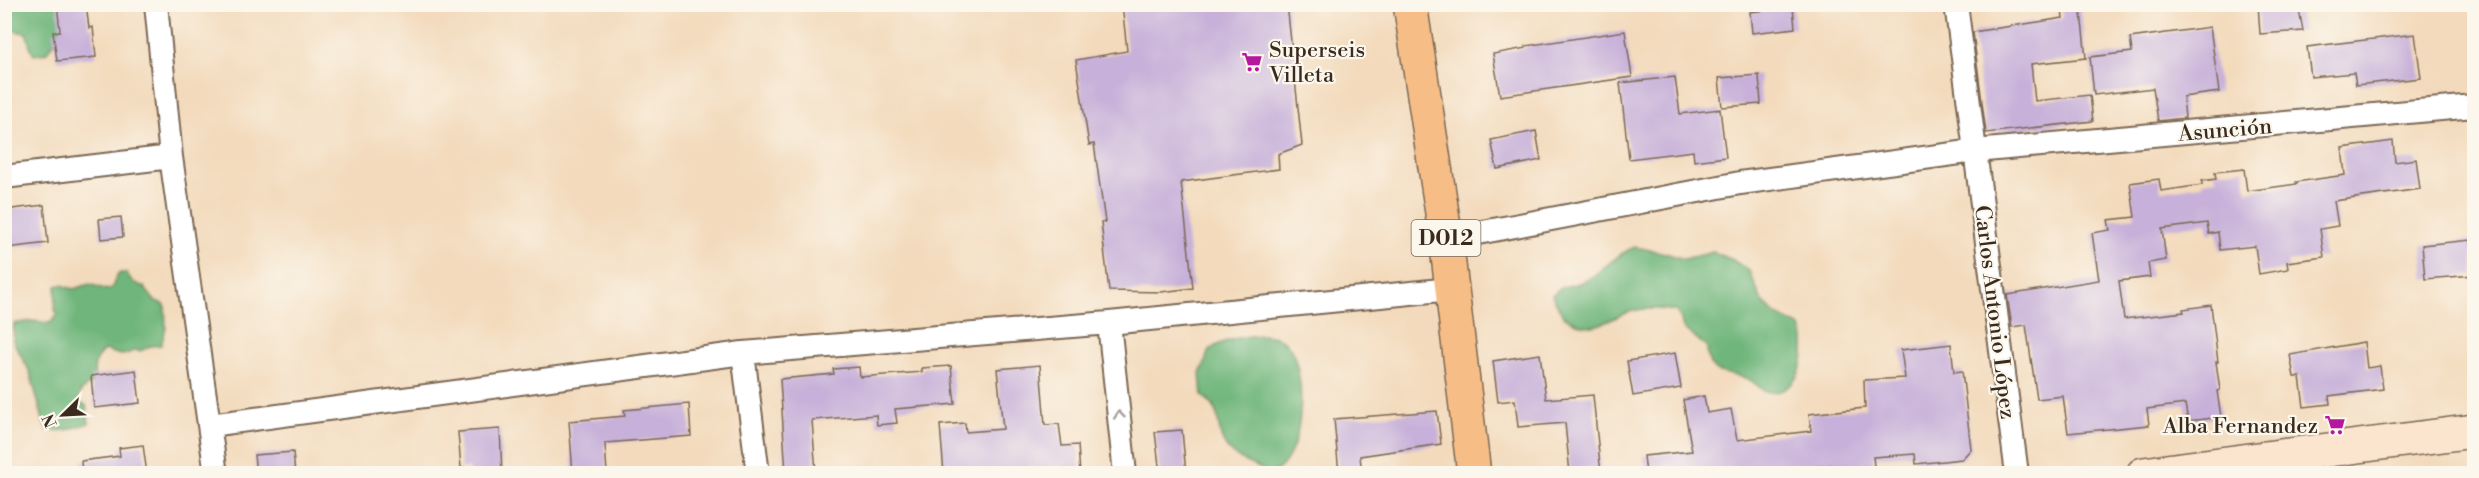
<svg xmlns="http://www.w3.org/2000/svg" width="2479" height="478" font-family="'Libre Bodoni',serif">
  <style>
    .forest { fill: #6fb67c; stroke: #55704d; stroke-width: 1.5 }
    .building { fill: #c7b0d9 }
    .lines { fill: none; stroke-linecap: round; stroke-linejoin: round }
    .street-casing { stroke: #7b6855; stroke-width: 26 }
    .secondary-casing { stroke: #7b6855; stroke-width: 36 }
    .primary-casing { stroke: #7b6855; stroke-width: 36 }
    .street { stroke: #fff; stroke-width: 22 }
    .secondary { stroke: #fbe5cf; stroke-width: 33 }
    .primary { stroke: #f6be86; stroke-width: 33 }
    .oneway { stroke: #a79f9a }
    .labels { text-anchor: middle; stroke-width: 4.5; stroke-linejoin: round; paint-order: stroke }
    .shield { fill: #fbf7ec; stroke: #75685c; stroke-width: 1.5 }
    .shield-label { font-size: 21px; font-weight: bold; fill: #3b2a1e }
    .poi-label { font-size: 22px; fill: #3b2a1e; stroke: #fbf7ec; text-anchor: start }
    .street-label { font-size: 22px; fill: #3b2a1e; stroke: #fbf7ec }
  </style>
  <rect width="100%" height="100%" fill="#fbf7ec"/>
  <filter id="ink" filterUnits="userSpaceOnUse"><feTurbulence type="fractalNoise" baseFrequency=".0167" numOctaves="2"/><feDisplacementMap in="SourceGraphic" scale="12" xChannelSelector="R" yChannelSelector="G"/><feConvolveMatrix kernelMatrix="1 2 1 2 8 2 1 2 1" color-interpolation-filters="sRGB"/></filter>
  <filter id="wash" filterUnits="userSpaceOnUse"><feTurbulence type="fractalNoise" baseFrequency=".008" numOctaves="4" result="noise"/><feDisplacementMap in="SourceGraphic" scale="24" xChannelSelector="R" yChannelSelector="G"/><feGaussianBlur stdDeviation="1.35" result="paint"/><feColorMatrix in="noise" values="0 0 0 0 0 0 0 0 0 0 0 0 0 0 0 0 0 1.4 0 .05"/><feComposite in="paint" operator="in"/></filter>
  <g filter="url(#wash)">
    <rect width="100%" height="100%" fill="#f3dabc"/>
    <path class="forest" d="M5 5H62L61 34 46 53 34 55C28 48 30 41 26 33L9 30 5 39Z
      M1635 247 1665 253 1684 259 1713 252 1733 260 1749 271 1762 301 1775 314 1801 327C1810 349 1801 394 1771 392 1761 392 1757 383 1748 379 1726 370 1707 380 1707 347L1683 328 1681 319 1676 311C1662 309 1647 307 1633 311 1601 320 1598 337 1563 316L1552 295C1563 283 1574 287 1587 280 1604 270 1617 253 1635 247Z
      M120 273H126L133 282 144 287 154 300 165 305 166 328 161 345 150 346 140 351 134 350C122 359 117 353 104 350 93 360 94 368 94 382 85 386 76 392 80 403L86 405 89 423 67 430 49 431 45 427 30 372 13 341 14 324 32 321 50 323 58 315 55 310 56 286 62 285 73 289 90 284 107 290 112 288 116 277Z
      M1262 335C1271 336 1281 337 1287 344 1309 370 1305 460 1272 473 1257 467 1238 461 1227 448 1213 431 1226 409 1202 396L1200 373C1205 366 1205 362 1207 355 1214 340 1247 336 1262 335Z"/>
    <g id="blocks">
      <path class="building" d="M57 4H86L89 28 93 27 96 57 57 61 53 32 60 31Z
        M1122 4H1287L1302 145 1278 154 1279 169 1181 182 1193 288 1161 292 1109 291 1101 222H1105L1094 144 1089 145 1076 60 1127 51Z
        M2061 4H2080L2086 58 2031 64 2035 101 2090 95 2093 121 1986 133 1973 32 2063 18Z
        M2258 4H2298L2303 31 2260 34Z
        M1793 7 1795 28 1752 33 1750 12Z
        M2210 27 2219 92 2183 97 2185 118 2158 121 2153 88 2094 95 2090 57 2132 52 2130 38Z
        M1625 31 1632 77 1500 96 1493 54 1526 48 1525 46Z
        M2415 34 2421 78 2356 85 2354 73 2311 77 2307 47Z
        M1759 75 1761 104 1722 107 1719 78Z
        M1675 77 1680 114 1720 109 1726 157 1694 161 1693 151 1629 159 1620 83Z
        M1536 131 1541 160 1497 169 1491 140Z
        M2393 141 2395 162 2416 159 2420 189 2334 201 2338 226 2320 229 2324 257 2287 262 2288 269 2259 274 2255 246 2220 250 2218 232 2209 234 2207 223 2162 229 2166 260 2148 263 2150 277 2119 281 2124 319 2184 312 2183 309 2211 305 2218 362H2216L2220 390 2217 391 2221 417 2188 421 2185 404 2147 409 2149 425 2068 433 2063 396 2037 399 2026 325 2012 327 2007 295 2099 280 2092 233 2110 230 2108 220 2135 217 2130 183 2159 179 2161 191 2202 185V181L2216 179 2215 172 2244 169 2247 191 2297 184 2296 182 2345 175 2342 148Z
        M44 205 48 243 7 248 4 210Z
        M121 217 123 237 101 239 99 219Z
        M2471 240 2474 275 2425 279 2422 245Z
        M2364 342 2367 368 2380 366 2383 389 2329 396 2330 404 2304 407 2300 377H2294L2290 355Z
        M1951 344 1954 372 1962 371 1971 449 1962 459 1916 464 1915 454 1873 457 1875 474H1832L1831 465 1756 474H1695V471L1646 474 1644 456 1692 451 1683 400 1704 396 1707 413 1731 409 1737 440 1811 431 1809 414 1865 408 1864 380 1905 378 1901 350Z
        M1675 353 1681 388 1633 396 1627 361Z
        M1540 354 1546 399 1593 395 1601 474H1570L1565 423 1518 427 1515 400 1498 402 1493 361Z
        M1040 365 1045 425 1059 424 1062 446 1078 445 1080 474H944L940 425 965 423 966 432 1003 429 997 369Z
        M951 366 955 404 895 409 897 423 877 425 876 415 812 420 816 473 786 474 780 379 834 374 833 369 859 367 860 377 922 372V368Z
        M136 370 140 403 94 408 91 376Z
        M689 404 691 436 605 443 607 473 573 474 569 421 625 416 624 410Z
        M1437 411 1441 444 1360 456 1362 474H1339L1334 419Z
        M500 429 502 474H469V468H461L458 432Z
        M1182 430 1186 474H1160L1155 432Z
        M143 445 147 474H82L81 461 120 456 119 448Z
        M293 452 295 474H256L254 455Z"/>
    </g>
  </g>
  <g filter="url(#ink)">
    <use href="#blocks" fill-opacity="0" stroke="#7b6855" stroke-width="1.5"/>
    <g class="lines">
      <g class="street-casing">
        <path id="street" d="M156 4 171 157 216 474
          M1956 4 2017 474
          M4 177 171 157
          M1446 239 1740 183 1975 151 2474 106
          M1109 323 1125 474
          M743 353 758 474
          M210 425 743 353 1109 323 1451 289"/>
      </g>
      <g class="secondary-casing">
        <path id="secondary" d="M2143 474 2474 431"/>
      </g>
      <g class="primary-casing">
        <path id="primary" d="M1410 4 1446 239 1474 474"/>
      </g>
      <use href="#street" class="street"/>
      <use href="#secondary" class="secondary"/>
      <use href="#primary" class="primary"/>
    </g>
    <defs><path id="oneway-chevron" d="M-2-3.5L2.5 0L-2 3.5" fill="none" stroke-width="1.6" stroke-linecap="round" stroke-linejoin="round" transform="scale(1.5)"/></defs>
    <use class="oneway" href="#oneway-chevron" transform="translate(1119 415) rotate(-96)"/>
  </g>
  <defs>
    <g id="supermarket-bare" transform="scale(1.62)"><path d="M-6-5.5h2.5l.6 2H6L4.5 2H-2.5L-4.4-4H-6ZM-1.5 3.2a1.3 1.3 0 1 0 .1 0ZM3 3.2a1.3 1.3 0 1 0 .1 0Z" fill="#b5179e" stroke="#fbf7ec" stroke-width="2.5" paint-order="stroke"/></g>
  </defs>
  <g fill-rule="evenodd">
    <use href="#supermarket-bare" x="1252" y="62"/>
    <use href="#supermarket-bare" x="2335" y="425"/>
  </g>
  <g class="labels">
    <rect class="shield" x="1411.5" y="220" width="69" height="36" rx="4.5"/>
    <g class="shield-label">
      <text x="1446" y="245">D012</text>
    </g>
    <g class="poi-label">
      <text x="1269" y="57">Superseis<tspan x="1269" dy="25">Villeta</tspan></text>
      <text x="2318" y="433" text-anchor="end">Alba Fernandez</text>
    </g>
    <g class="street-label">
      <text transform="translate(2225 129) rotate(-5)" y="8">Asunción</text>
      <text transform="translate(1996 312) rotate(83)" y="8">Carlos Antonio López</text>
    </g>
  </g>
  <rect width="2479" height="478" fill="none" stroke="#fbf7ec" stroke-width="24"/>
  <g transform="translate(63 415) rotate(246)" stroke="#fbf7ec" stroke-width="4.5" paint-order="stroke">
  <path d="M0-4.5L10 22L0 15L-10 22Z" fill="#3b2a1e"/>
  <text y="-9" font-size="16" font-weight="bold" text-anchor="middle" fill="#3b2a1e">N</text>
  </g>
</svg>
